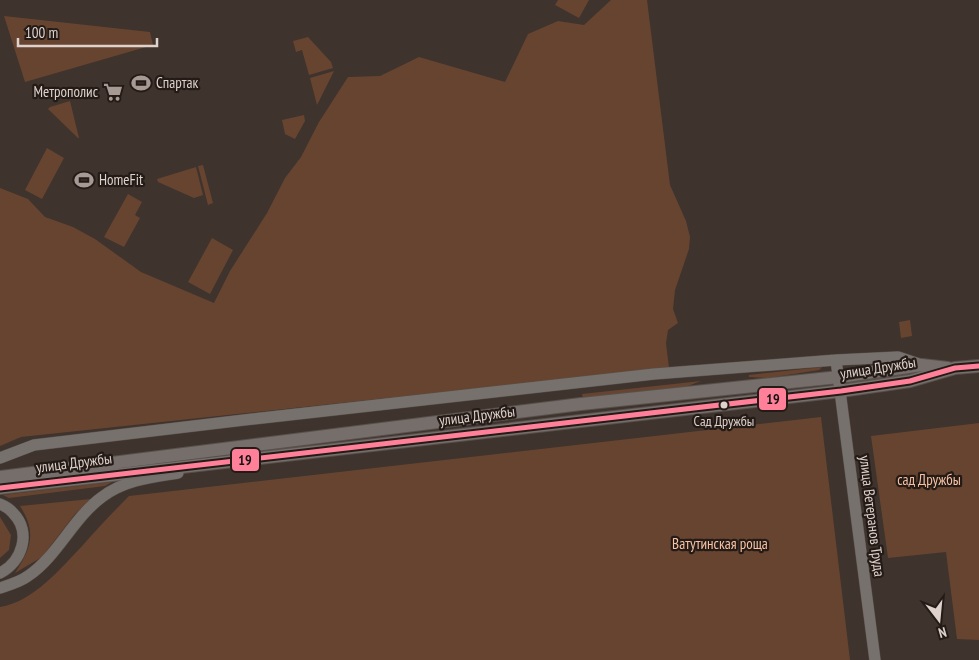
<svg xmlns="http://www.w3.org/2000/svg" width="979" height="660" font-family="'PT Sans Narrow',sans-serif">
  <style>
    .green { fill: #674430 }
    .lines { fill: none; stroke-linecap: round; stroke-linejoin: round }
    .secondary-casing { stroke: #59504b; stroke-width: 12 }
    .primary-casing { stroke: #59504b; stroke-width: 14 }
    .secondary { stroke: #77716e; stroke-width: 11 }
    .primary { stroke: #756e6b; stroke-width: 12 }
    .bus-1-casing { stroke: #241b17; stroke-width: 9 }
    .bus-1 { stroke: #ff8098; stroke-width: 5 }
    .bus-dot { fill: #dfd2cc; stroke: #241b17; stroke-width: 2 }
    .labels { text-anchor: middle; stroke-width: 4.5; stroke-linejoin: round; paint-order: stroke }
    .bus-label { font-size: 14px; fill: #dfd2cc; stroke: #241b17 }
    .poi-label { font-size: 15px; fill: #dfd2cc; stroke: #241b17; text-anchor: start }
    .street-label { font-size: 15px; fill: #dfd2cc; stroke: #241b17 }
    .park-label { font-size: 15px; fill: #f8c1a3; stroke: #241b17 }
    .line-badge { stroke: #241b17; stroke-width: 2 }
    .pale-badge-label { font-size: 14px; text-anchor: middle; font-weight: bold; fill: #111 }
  </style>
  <rect width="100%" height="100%" fill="#3e332d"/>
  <path class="green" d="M558 0H589L579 18 555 5Z
    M611 0H647L670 185 686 221 690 237 689 249 675 290 673 309 678 323 668 330 666 343 669 368 21 437 0 446V188L28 199 45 217 73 227 95 239 141 272 214 303 230 271 267 213 285 178 301 157 319 122 348 77 380 76 419 57 505 82 528 34 558 21 584 25Z
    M4 16 150 32 153 45 25 82Z
    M308 37 331 62 333 68 309 75 302 50 296 52 293 41Z
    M334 71 317 105 310 78Z
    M70 101 79 138H78L48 109 50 107Z
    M304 115 305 121 295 139 285 134 282 120Z
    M47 148 64 158 42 199 25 190Z
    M203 165 213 203 208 205 198 166Z
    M196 167 203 195 194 198 158 182 157 179Z
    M128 194 142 202 135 215 140 218 124 247 104 237Z
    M212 238 233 250 210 294 188 282Z
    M910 320 912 336 901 338 899 322Z
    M822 367 819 370 768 378 749 377V375Z
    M701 381 680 389 583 398 582 394Z
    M821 417 850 660H0V607C33 602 61 568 83 545 98 528 113 512 129 496Z
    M979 423V640L957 639 946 552 888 558 871 436Z
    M112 482 105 486 9 498 3 495Z
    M91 499 75 514 42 557 15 573C31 548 37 533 20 506Z
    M0 517 11 535 9 550 0 558Z"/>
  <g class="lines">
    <g class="secondary-casing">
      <path id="secondary" d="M836 360 875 660
        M0 458 34 445 244 420 654 374 836 360 898 357 922 365
        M0 504C5 506 10 509 13 513 32 532 22 562 0 573
        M0 588C9 585 20 582 28 576 57 557 73 518 102 497 124 480 152 477 178 473"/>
    </g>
    <g class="primary-casing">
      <path id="primary" d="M0 477 581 404 839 377 922 365 948 368
        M0 488 841 391 910 381 955 368 979 366"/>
    </g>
    <use href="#secondary" class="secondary"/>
    <use href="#primary" class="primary"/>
    <g class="bus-1-casing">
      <path id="bus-1" d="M0 488 841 391 910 381 955 368 979 366"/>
    </g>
    <use href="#bus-1" class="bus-1"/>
  </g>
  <defs>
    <g id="stadium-bare" transform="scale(1.5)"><path d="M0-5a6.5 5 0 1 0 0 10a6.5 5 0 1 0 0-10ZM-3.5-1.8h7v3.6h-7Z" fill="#a79a94" stroke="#241b17" stroke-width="2.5" paint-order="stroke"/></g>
    <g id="supermarket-bare" transform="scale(1.5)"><path d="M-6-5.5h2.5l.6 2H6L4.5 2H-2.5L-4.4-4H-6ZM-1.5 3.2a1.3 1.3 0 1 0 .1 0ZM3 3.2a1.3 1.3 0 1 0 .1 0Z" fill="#a79a94" stroke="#241b17" stroke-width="2.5" paint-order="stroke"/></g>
  </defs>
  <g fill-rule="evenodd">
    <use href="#stadium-bare" x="141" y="83"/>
    <use href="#supermarket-bare" x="113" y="92"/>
    <use href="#stadium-bare" x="84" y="180"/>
  </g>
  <circle class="bus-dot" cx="724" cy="405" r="4.5"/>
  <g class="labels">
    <g class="bus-label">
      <text x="724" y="426">Сад Дружбы</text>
    </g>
    <g class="poi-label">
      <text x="156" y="88">Спартак</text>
      <text x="98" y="97" text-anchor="end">Метрополис</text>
      <text x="99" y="185">HomeFit</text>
    </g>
    <g class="street-label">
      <text transform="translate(878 368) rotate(-9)" y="5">улица Дружбы</text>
      <text transform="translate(477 416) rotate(-7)" y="5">улица Дружбы</text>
      <text transform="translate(74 463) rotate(-7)" y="5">улица Дружбы</text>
      <text transform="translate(872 516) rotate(83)" y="5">улица Ветеранов Труда</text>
    </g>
    <g class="park-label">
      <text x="929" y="485">сад Дружбы</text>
      <text x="720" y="549">Ватутинская роща</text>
    </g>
  </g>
  <g class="line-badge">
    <rect x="758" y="387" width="29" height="24" rx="5" fill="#ff8098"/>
    <rect x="231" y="448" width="29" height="24" rx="5" fill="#ff8098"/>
  </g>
  <g class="pale-badge-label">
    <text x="773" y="404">19</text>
    <text x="245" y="465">19</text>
  </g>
  <g transform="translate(939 620) rotate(164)" stroke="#241b17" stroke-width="4" paint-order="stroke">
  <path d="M0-4L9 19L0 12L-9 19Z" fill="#dfd2cc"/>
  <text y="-8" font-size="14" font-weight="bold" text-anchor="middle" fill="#dfd2cc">N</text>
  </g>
  <path d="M18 38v8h139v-8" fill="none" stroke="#dfd2cc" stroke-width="2.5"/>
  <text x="25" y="38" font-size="15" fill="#dfd2cc" stroke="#241b17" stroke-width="4" paint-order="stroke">100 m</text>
</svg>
